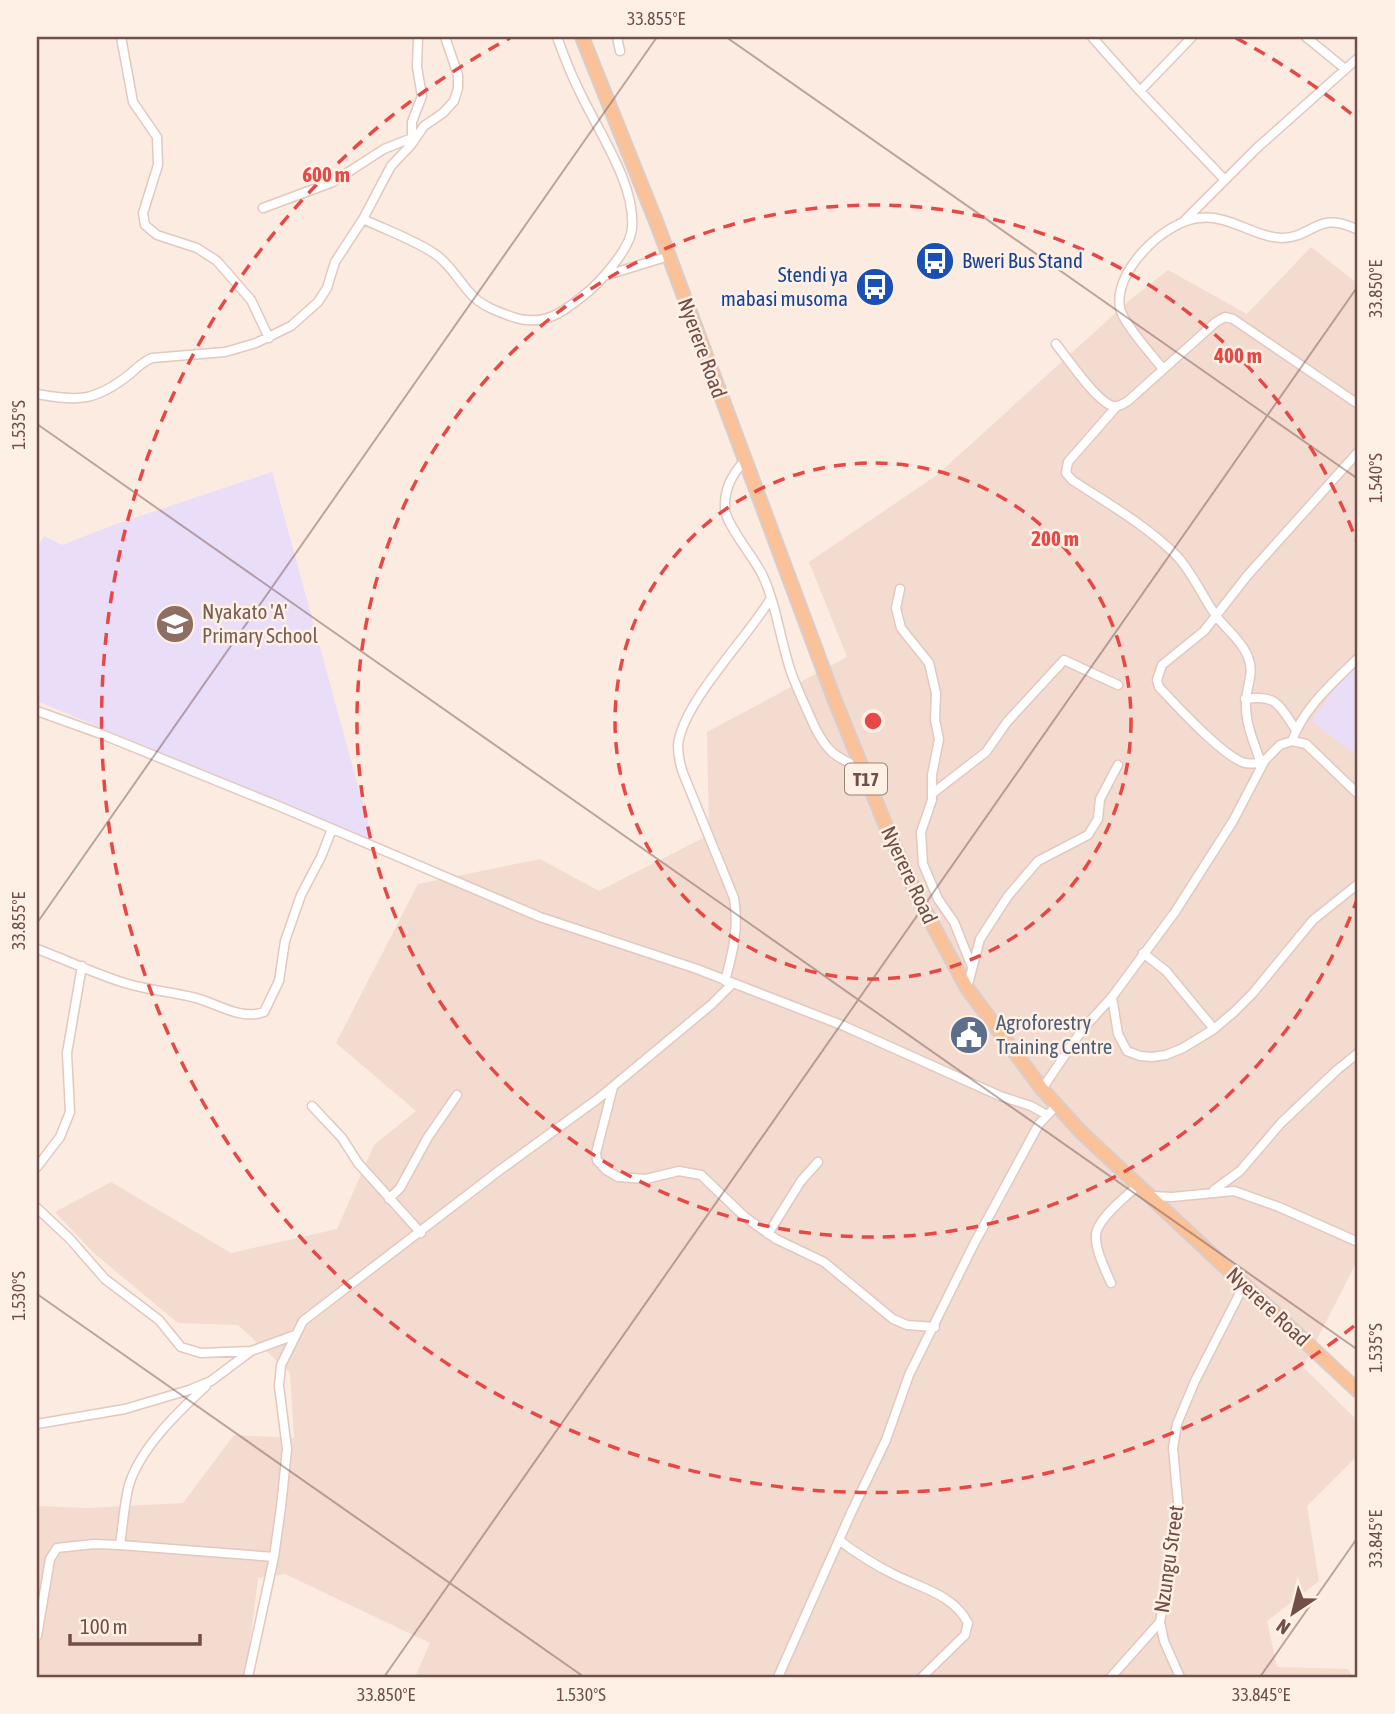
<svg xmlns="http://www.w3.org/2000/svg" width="1395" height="1714" font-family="'Asap Condensed',sans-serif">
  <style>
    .residential { fill: #f3dbcf }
    .education { fill: #e9ddf8 }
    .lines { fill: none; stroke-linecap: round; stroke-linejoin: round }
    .street-casing { stroke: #e2c8bf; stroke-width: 11 }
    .primary-casing { stroke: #d8cdcc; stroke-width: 16 }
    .street { stroke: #fff; stroke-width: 8 }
    .primary { stroke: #fbc198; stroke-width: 12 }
    .ticks { fill: none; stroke: #724e48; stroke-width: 2; stroke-opacity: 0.45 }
    .ring { fill: none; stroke: #e74745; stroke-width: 3.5; stroke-dasharray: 12 9 }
    .labels { text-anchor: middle; stroke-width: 5; stroke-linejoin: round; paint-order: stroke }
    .shield { fill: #fff0e6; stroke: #9c7f77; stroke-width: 2 }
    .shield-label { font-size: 19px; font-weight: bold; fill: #724e48 }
    .transit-label { font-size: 21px; fill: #164399; stroke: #fff0e6; text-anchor: start }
    .street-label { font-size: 21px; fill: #724e48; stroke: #fff0e6 }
    .education-label { font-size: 21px; fill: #785e54; stroke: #fff0e6; text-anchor: start }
    .service-label { font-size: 21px; fill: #4e5e75; stroke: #fff0e6; text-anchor: start }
    .centre { fill: #e74745; stroke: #fff0e6; stroke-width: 3.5 }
    .ring-label { font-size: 21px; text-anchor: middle; font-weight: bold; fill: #e74745; stroke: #fff0e6; stroke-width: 5; stroke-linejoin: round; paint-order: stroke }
    .neatline { fill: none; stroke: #724e48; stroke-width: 2.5 }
    .ticks-label { font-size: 18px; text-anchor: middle; fill: #724e48 }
  </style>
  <rect width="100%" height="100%" fill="#fcebe0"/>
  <path class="residential" d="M1311 247 1358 284V1259L1303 1367 1358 1421V1455L1307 1506 1319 1581 1267 1621 1277 1667 1348 1669 1353 1677H415L430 1643 285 1574 258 1578 246 1677H37V1506L87 1508 183 1503 234 1435 294 1438 290 1373 238 1325 178 1323 95 1254 55 1212 111 1182 231 1253 337 1229 374 1145 416 1111 336 1043 418 884 540 859 599 891 709 835 707 732 847 657 809 562 937 475 1131 299 1168 270 1247 314Z"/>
  <path class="education" d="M272 472 373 841 37 701V547L44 536 62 545 111 526Z
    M1358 658V757L1311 721Z"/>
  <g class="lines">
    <g class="street-casing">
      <path id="street" d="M121 37 133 102 157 137 158 165 143 213 145 225 157 235 197 248 217 261 251 300 269 338
        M617 37 620 51
        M1092 37 1140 91 1225 180
        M1306 37 1344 68
        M1140 91 1192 37
        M412 137V122L422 96 417 67 418 37
        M263 208 333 182 384 149 417 136
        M363 219C386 230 413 239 435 254 450 264 458 280 470 293 480 306 501 313 516 318 544 326 562 313 583 296 599 284 631 248 632 228 636 183 595 127 577 86 569 70 563 53 557 37
        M1184 221 1258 147 1358 58
        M604 276 669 256
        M1056 344C1067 358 1097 402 1113 406 1119 407 1123 404 1128 401L1216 322 1225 317 1233 319 1358 404
        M1163 369C1153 356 1122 322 1120 308 1113 271 1165 221 1199 218 1229 214 1253 237 1282 238 1313 238 1318 209 1358 230
        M37 394C78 402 96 401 130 374 138 367 142 362 152 358L225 352 256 343 291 326 318 302 327 288 335 262 363 219 391 166 411 145 424 126 443 113 454 101 458 88V75L445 37
        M1117 406 1068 462 1066 473 1072 480C1107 503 1146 525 1176 555 1194 574 1202 597 1217 617 1228 631 1244 643 1249 660 1254 675 1246 687 1246 702 1245 723 1254 743 1261 763L1260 766
        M744 461C731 476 724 490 725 509 725 523 754 558 762 574 777 606 780 640 791 672 796 686 802 699 808 712 814 726 821 742 833 753 842 760 851 764 861 768
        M900 589 896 608 901 628 929 663 936 693 935 720 939 739 932 775V800L921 832 923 864 938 899 954 922 972 967
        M1245 699C1277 694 1279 705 1296 730
        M37 711 101 734 281 807 540 917 697 969 844 1026 1000 1096 1031 1106 1047 1115
        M1292 741C1303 708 1334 682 1358 658
        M1261 763C1256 763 1250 764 1245 763 1223 757 1175 704 1159 687L1157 680 1162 665 1204 631 1247 576 1358 452
        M933 793 986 752 1007 722 1064 660 1118 685
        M37 949C67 960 97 975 128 984 149 990 171 992 192 997 216 1002 239 1021 264 1012L279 981 285 941 301 895 321 857 332 829
        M1143 953 1166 971 1214 1029
        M725 981C733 952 739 928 734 898L683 773C680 764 678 756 678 746 681 704 749 636 771 598
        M967 988 980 939 1008 896 1038 861 1088 835 1098 819 1100 799 1118 765
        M1112 997 1118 1034 1127 1051 1140 1056 1152 1057 1166 1055 1183 1048 1214 1029 1234 1012 1253 993 1313 920 1358 884
        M613 1087 596 1153 597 1160 606 1170 618 1177 646 1179 679 1171 701 1175 745 1217 776 1239 824 1262 893 1319 907 1325 935 1327
        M1042 1089 1082 1030 1112 997 1175 912 1233 821 1265 760 1280 745 1292 741 1306 744 1358 794
        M312 1106 342 1138 358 1163 421 1233
        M37 1167 60 1137 70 1112 67 1053 82 966
        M1214 1190 1240 1171 1281 1123 1337 1070 1358 1053
        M1151 1196 1172 1197 1234 1191 1279 1207 1358 1242
        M389 1199 400 1188 428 1137 457 1095
        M37 1208 70 1239 105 1279 159 1320 181 1347 201 1353 251 1351
        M768 1234 801 1181 818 1162
        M1111 1283C1105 1269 1095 1250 1096 1235 1097 1219 1127 1195 1139 1185
        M37 1424 125 1409 189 1390 211 1381 251 1351 295 1335
        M839 1540C857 1554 875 1565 895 1575 921 1588 954 1595 968 1623L965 1635 922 1677
        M120 1545C123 1525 124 1504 129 1485 141 1447 178 1412 206 1386
        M37 1636 50 1559 57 1548 94 1544 120 1545 274 1557
        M248 1677 274 1557 281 1507 287 1449 279 1386 281 1365 303 1321 500 1170 599 1098 712 1004 733 983
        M778 1677 851 1513 886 1440 909 1375 974 1244 1039 1124 1056 1106
        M1111 1677 1160 1622
        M1180 1677 1164 1641 1160 1622 1179 1513 1173 1448 1177 1424 1195 1381 1244 1285"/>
    </g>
    <g class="primary-casing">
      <path id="primary" d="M582 37 657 224 835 701 890 836 918 898 967 988 1042 1089 1081 1132 1358 1391"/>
    </g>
    <use href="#street" class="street"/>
    <use href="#primary" class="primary"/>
  </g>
  <path class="ticks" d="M726 37 1358 479M37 424 1358 1350M37 923 657 37M37 1294 584 1677M384 1677 1358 286M1260 1677 1358 1537"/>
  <g class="ring">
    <circle cx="873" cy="721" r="258"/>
    <path d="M1358 897A516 516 0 1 1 1358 545"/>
    <path d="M1354 1326A773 773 0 1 1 510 38M1236 38A773 773 0 0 1 1354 116"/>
  </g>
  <defs>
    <g id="bus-disc" transform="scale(2.0125)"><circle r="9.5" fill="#1a4fb4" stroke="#fff0e6"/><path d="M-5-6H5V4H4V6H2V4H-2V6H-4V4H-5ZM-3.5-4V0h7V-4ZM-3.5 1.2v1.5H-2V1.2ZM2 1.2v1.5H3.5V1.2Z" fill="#fff"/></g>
    <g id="school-disc" transform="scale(2.0125)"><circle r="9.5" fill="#8d6e63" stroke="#fff0e6"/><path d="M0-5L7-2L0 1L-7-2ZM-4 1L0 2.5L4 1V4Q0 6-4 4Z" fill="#fff"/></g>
    <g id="civic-disc" transform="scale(2.0125)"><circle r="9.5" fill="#5c6f8a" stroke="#fff0e6"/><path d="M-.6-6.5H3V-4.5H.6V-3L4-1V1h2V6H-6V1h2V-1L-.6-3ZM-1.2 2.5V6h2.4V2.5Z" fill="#fff"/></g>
  </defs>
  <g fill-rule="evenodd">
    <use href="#bus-disc" x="935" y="261"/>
    <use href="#bus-disc" x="875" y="287"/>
    <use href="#school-disc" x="175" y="624"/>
    <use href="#civic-disc" x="969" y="1035"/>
  </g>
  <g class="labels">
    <rect class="shield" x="845" y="763.5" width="42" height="31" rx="5"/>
    <g class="shield-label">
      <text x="866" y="786">T17</text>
    </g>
    <g class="transit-label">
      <text x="962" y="268">Bweri Bus Stand</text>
      <text x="848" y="282" text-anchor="end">Stendi ya<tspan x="848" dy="24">mabasi musoma</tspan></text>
    </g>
    <g class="street-label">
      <text transform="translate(702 348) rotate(70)" y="7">Nyerere Road</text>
      <text transform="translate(909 875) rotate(65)" y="7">Nyerere Road</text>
      <text transform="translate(1268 1307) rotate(43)" y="7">Nyerere Road</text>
      <text transform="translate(1169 1559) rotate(-82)" y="7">Nzungu Street</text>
    </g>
    <g class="education-label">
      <text x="202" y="619">Nyakato 'A'<tspan x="202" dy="24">Primary School</tspan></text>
    </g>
    <g class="service-label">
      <text x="996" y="1030">Agroforestry<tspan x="996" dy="24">Training Centre</tspan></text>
    </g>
  </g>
  <circle cx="873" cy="721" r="10" class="centre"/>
  <g class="ring-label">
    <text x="326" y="182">600 m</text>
    <text x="1238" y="363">400 m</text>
    <text x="1055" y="546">200 m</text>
  </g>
  <rect width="1395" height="1714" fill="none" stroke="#fff0e6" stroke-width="77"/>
  <g transform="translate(1293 1613) rotate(215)" stroke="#fff0e6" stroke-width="5" paint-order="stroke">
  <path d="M0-5L12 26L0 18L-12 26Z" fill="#724e48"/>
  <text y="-10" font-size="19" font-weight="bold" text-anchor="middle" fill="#724e48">N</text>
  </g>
  <path d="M70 1634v10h130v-10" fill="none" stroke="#724e48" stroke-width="3.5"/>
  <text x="80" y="1634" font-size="21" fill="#724e48" stroke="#fff0e6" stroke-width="5" paint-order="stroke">100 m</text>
  <rect x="38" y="38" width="1318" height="1638" class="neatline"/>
  <g class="ticks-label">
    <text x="656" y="25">33.855°E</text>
    <text transform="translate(1376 289) rotate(-90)" y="6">33.850°E</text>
    <text transform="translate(19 425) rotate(-90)" y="6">1.535°S</text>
    <text transform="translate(1376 478) rotate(-90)" y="6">1.540°S</text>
    <text transform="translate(19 921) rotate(-90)" y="6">33.855°E</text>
    <text transform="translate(19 1296) rotate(-90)" y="6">1.530°S</text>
    <text transform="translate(1376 1348) rotate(-90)" y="6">1.535°S</text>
    <text transform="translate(1376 1539) rotate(-90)" y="6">33.845°E</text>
    <text x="386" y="1701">33.850°E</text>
    <text x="581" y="1701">1.530°S</text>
    <text x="1261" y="1701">33.845°E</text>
  </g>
</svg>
